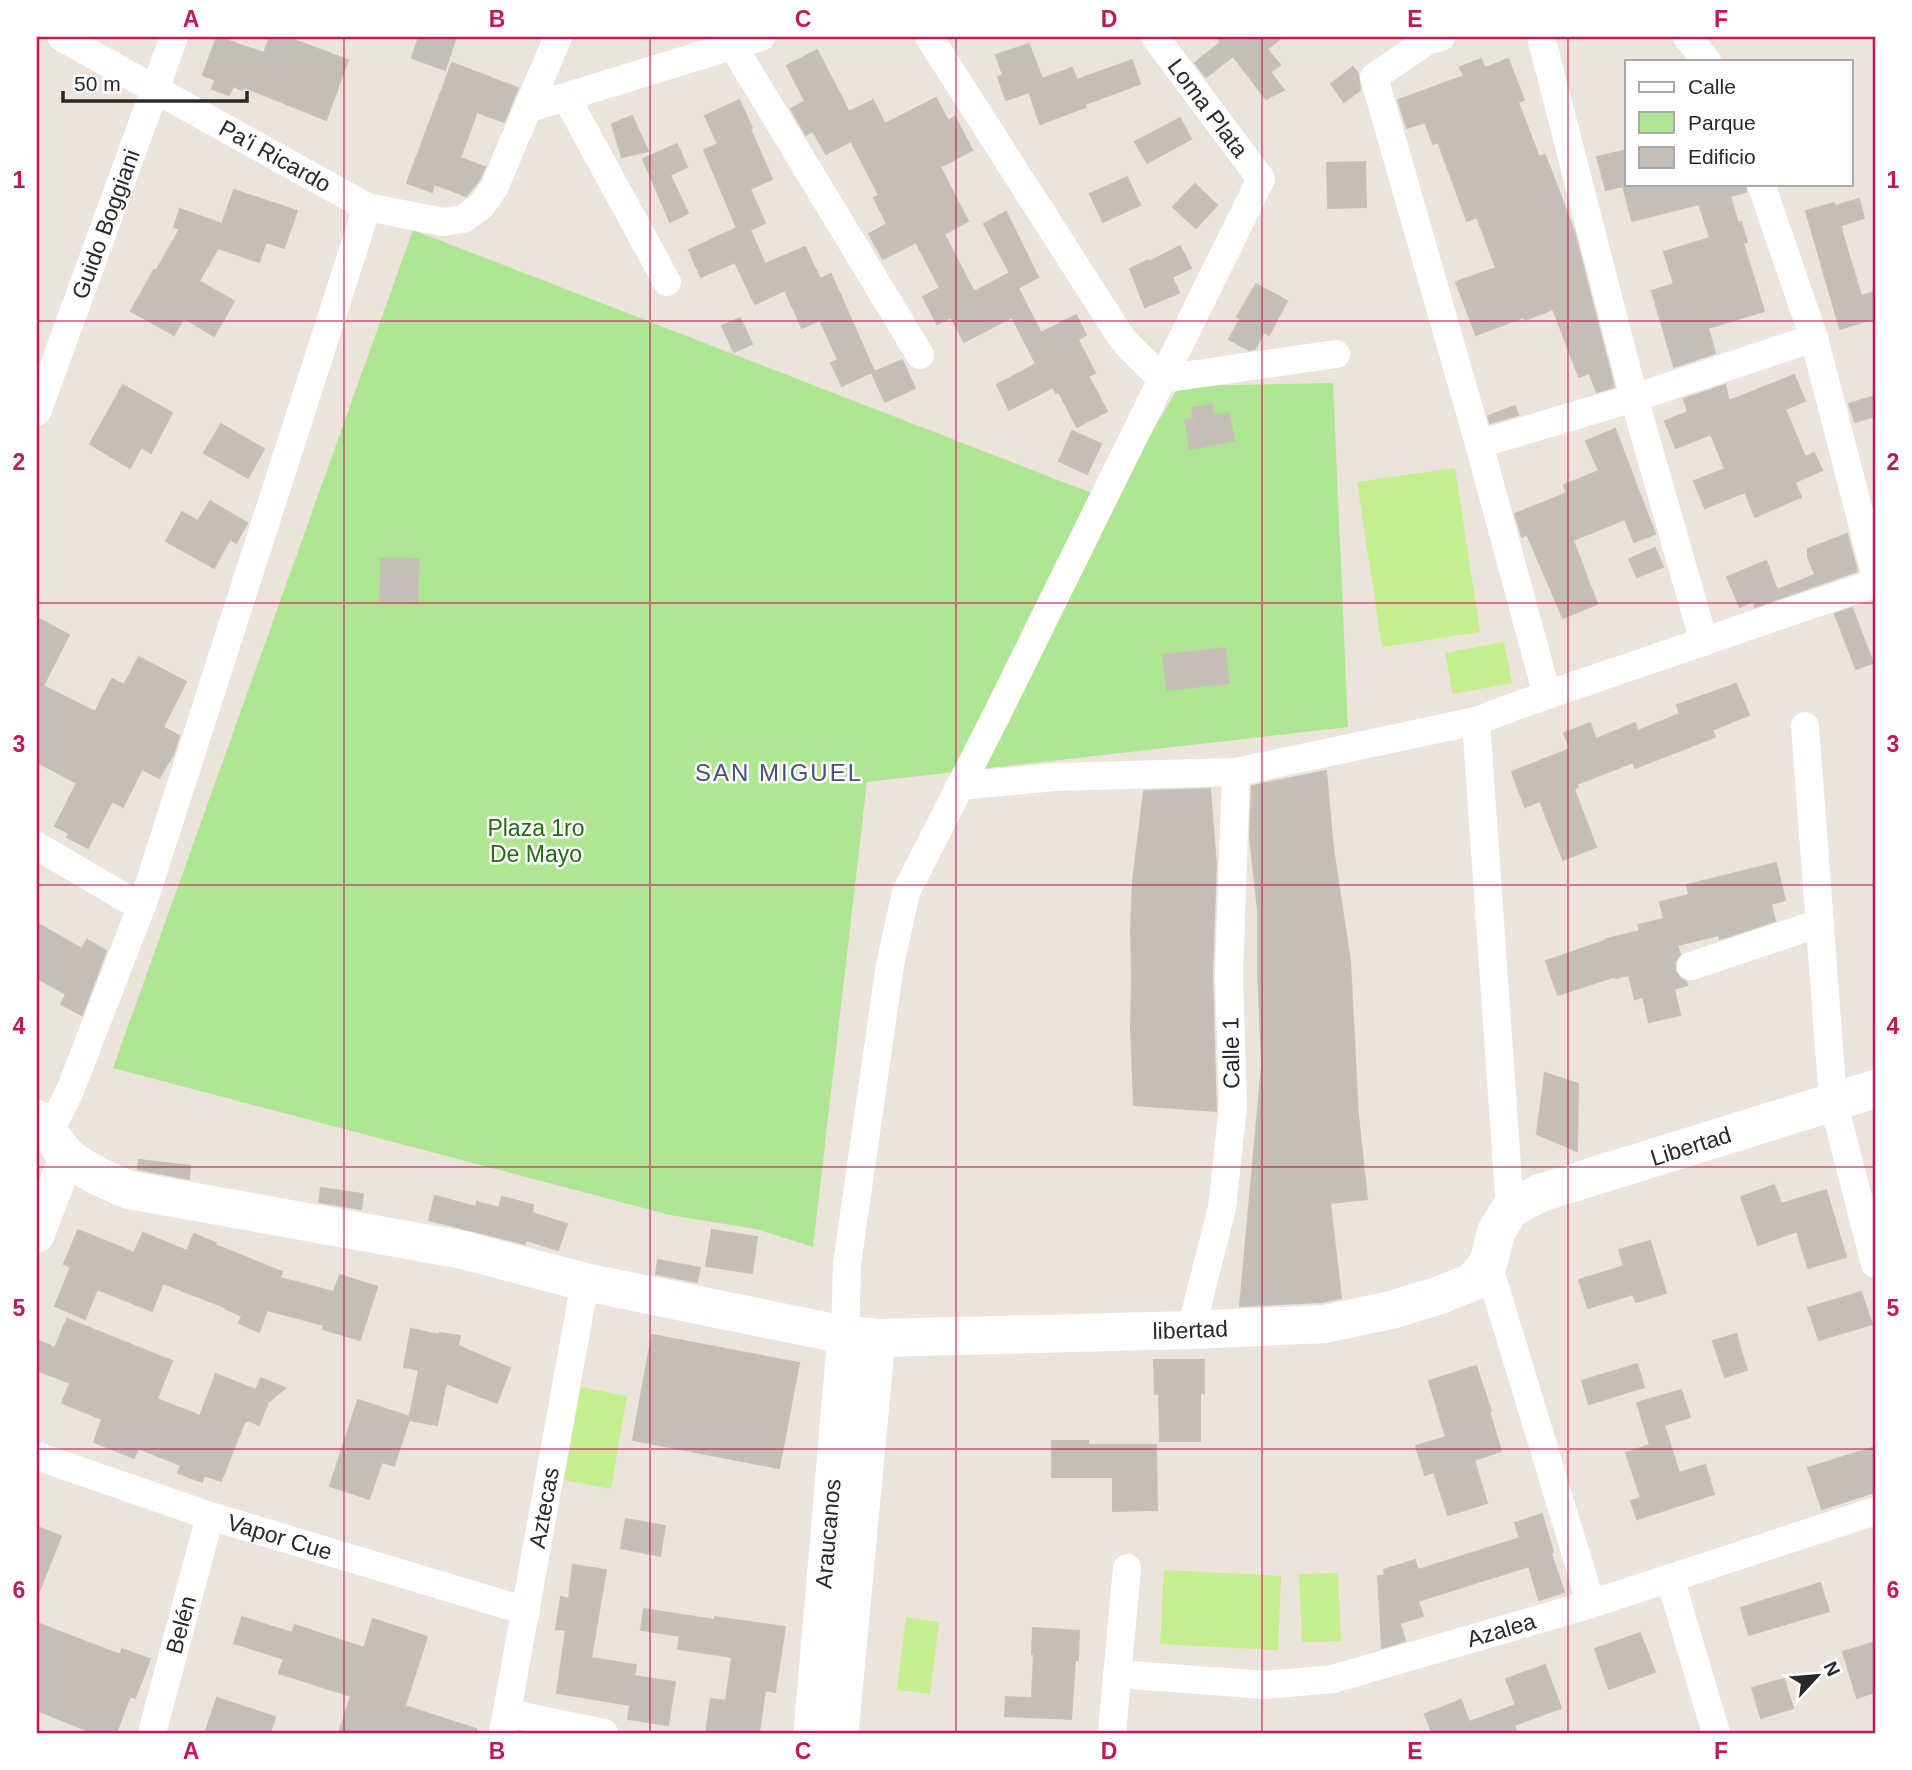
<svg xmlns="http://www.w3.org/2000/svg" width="1912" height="1770" font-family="Arial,sans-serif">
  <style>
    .green { fill: #afe693 }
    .pitch { fill: #c5ee8e }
    .building { fill: #c4beb7; stroke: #c7c0b4; stroke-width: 2 }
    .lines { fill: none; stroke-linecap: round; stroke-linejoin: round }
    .minor { stroke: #fff; stroke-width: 28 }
    .tertiary { stroke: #fff; stroke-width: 35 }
    .secondary { stroke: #fff; stroke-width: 38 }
    .grid { fill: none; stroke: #c2185b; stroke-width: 2; stroke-opacity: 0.55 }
    .labels { text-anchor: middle; stroke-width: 5; stroke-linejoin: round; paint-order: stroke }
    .street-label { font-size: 23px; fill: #292929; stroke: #fff }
    .park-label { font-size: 23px; fill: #276916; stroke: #fff }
    .neighbourhood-label { font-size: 24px; letter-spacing: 2px; fill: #47517c; stroke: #fff }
    .neatline { fill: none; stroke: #c2185b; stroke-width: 2.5 }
    .grid-label { font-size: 23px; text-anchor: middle; font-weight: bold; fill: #c2185b }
  </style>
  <rect width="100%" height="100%" fill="#ece4da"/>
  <path class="green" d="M413 230 1112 501 1179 386 1333 383 1348 727 867 782 813 1247 756 1229 670 1215 113 1068Z"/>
  <path class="pitch" d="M1455 468 1480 632 1382 647 1357 482Z
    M1504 642 1512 683 1453 694 1445 653Z
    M581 1387 627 1396 611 1489 564 1480Z
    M1164 1570 1281 1576 1278 1650 1160 1644Z
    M1338 1573 1341 1641 1302 1642 1299 1574Z
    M906 1617 939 1622 930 1694 897 1690Z"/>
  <path class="building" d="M217 37 264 53 270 37H286L348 60 326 120 244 87 242 90 233 86 229 95 212 89 215 80 203 75Z
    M419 37H456L445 70 412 58Z
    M1217 37H1282L1267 49 1280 65 1270 72 1284 90 1266 99 1233 56 1206 77 1195 63 1221 42Z
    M1029 44 1042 79 1072 68 1077 80 1132 60 1140 84 1085 104 1086 107 1040 124 1029 92 1006 100 998 77 1003 75 996 55Z
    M817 50 849 112 873 100 885 124 936 98 948 121 955 117 972 150 940 167 968 221 944 234 974 292 1010 273 984 224 1006 212 1038 277 1018 288 1041 333 1076 315 1086 335 1078 340 1095 373 1088 376 1107 411 1077 427 1059 392 1056 393 1053 387 1009 410 997 385 1036 364 1012 317 964 342 951 317 937 324 923 297 940 288 916 242 883 259 869 234 887 224 874 198 879 195 851 141 826 154 813 131 806 135 791 109 805 101 787 66Z
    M1481 59 1485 68 1508 59 1524 100 1518 102 1539 157 1545 155 1574 231 1614 387 1597 392 1589 373 1579 377 1553 309 1525 320 1524 317 1476 335 1456 282 1496 268 1477 217 1467 221 1438 142 1433 144 1425 122 1407 128 1398 100 1464 76 1460 67Z
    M452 63 518 88 504 122 477 112 460 158 485 167 479 180 466 196 434 184 432 192 407 183Z
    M1353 67 1358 74 1360 90 1344 102 1331 84Z
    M739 100 752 128 750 129 772 179 750 189 765 223 750 230 765 264 805 247 820 279 831 274 874 371 842 386 831 363 838 360 820 320 802 328 785 290 755 304 735 262 701 277 689 250 737 228 704 150 718 144 705 116Z
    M632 116 648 151 622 157 612 124Z
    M1180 118 1191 139 1147 163 1135 142Z
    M677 144 687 167 670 175 688 213 670 222 643 159Z
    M1627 150V184H1745L1746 192 1730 196 1738 223 1741 222 1747 242 1743 243 1764 311 1708 328 1715 353 1674 367 1652 291 1674 284 1664 252 1710 238 1699 204 1632 221 1623 186 1606 190 1597 157Z
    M1365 162 1366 207 1328 208 1327 163Z
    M1127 177 1140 205 1103 222 1090 194Z
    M1195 184 1217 205 1196 228 1173 207Z
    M234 190 297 211 284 248 266 242 259 262 218 248 199 281 234 301 214 336 184 318 174 335 131 311 154 270 156 271 180 229 174 227 180 209 222 224Z
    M1859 199 1864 218 1841 225 1842 232 1861 296 1875 292V318L1840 329 1806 211 1834 203 1835 206Z
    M1180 246 1191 268 1172 277 1179 293 1145 307 1130 269 1148 260 1149 262Z
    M1256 284 1287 301 1269 335 1264 332 1255 349 1249 350 1229 339 1240 319 1237 317Z
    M740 318 752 344 734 352 722 326Z
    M902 360 915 388 885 402 872 373Z
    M1794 375 1805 401 1785 409 1805 457 1814 453 1822 470 1795 482 1801 497 1755 517 1745 492 1705 508 1694 481 1725 469 1711 434 1676 448 1665 421 1688 412 1684 399 1725 385 1729 401Z
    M123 385 172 413 151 453 141 447 130 468 90 444Z
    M1875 396V416L1855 422 1849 404Z
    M1212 404 1214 415 1229 413 1234 441 1190 449 1185 420 1194 419 1192 408Z
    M1515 406 1518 415 1490 423 1488 416Z
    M221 424 264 449 248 478 204 453Z
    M1615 429 1655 534 1634 542 1625 519 1573 540 1597 604 1563 618 1527 534 1522 537 1515 514 1567 493 1564 485 1599 471 1586 441Z
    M1072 431 1101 444 1087 474 1059 461Z
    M210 501 247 523 236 543 230 539 214 568 166 541 182 512 198 521Z
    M1847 534 1857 571 1755 607 1753 601 1740 607 1727 577 1766 561 1777 590 1815 575 1808 557V549Z
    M1655 548 1663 567 1637 577 1629 559Z
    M381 558 419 559 417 603 380 601Z
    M1852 608 1873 663 1856 669 1835 614Z
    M37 618 69 635 43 686 95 712 112 679 124 685 139 657 186 682 163 727 179 736 173 755 159 778 142 769 123 807 112 801 88 848 67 837 69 833 55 826 77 783 37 762Z
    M1225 648 1229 683 1167 690 1163 655Z
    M1736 684 1749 715 1712 730 1715 737 1635 768 1633 762 1577 784 1578 787 1574 789 1596 847 1563 860 1540 801 1525 807 1512 772 1570 749 1564 733 1590 723 1596 739 1635 723 1638 731 1680 714 1677 705Z
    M1326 771 1333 848 1350 961 1358 1115 1367 1199 1330 1203 1341 1298 1322 1302 1240 1306 1262 1065 1258 972V911L1250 838 1252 786Z
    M1210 789 1216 865 1212 973 1216 1111 1134 1105 1131 1029 1132 978 1131 929 1133 881 1144 791Z
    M1776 863 1785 900 1771 904 1775 921 1720 939 1719 935 1677 945 1680 954 1675 962V971L1680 978 1686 982 1687 985 1674 989 1680 1015 1649 1022 1643 997 1635 999 1629 975 1616 978V976L1558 995 1546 961 1607 940 1606 939 1640 931 1638 925 1664 919 1660 902 1689 895 1687 885Z
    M37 923 82 949 87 940 106 951 82 1015 61 1004 66 994 37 978Z
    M1545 1073 1578 1084 1577 1151 1537 1134Z
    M139 1160 190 1166 189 1179 138 1169Z
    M1774 1185 1781 1204 1826 1190 1846 1257 1808 1268 1797 1231 1758 1245 1741 1197Z
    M321 1188 363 1194 361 1209 319 1202Z
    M435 1196 476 1207 477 1202 499 1208 502 1197 533 1205 532 1213 567 1224 558 1250 526 1240 525 1244 429 1220Z
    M78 1230 134 1253 143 1233 187 1251 194 1234 216 1243 215 1245 282 1272 280 1278 334 1292 340 1275 377 1287 360 1340 323 1329 324 1325 267 1310 259 1332 239 1323 242 1316 226 1309 227 1308 163 1283 152 1311 97 1289 85 1319 55 1306 71 1267 64 1264Z
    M712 1230 757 1237 752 1273 706 1266Z
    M1650 1241 1666 1293 1636 1302 1633 1294 1588 1308 1579 1280 1624 1266 1619 1250Z
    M658 1260 700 1268 697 1282 656 1274Z
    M1861 1292 1872 1324 1819 1340 1808 1308Z
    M67 1319 172 1361 157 1399 200 1416 216 1374 256 1390 261 1378 285 1388 268 1402 259 1425 248 1420 244 1423 221 1481 204 1475 202 1482 178 1473 181 1465 138 1448 134 1458 94 1442 102 1419 62 1403 70 1383 37 1370V1340L55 1348Z
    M411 1329 440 1335V1333L460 1336 458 1346 510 1368 497 1403 446 1383 437 1425 409 1420 419 1370 404 1367Z
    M1736 1334 1747 1370 1725 1377 1713 1341Z
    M652 1335 799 1363 779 1468 633 1440Z
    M1154 1360H1204V1393H1200V1441H1160L1159 1394H1155Z
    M1637 1364 1644 1387 1589 1404 1582 1381Z
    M1476 1366 1491 1411H1489L1501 1451 1474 1460 1487 1503 1448 1515 1434 1472 1425 1475 1416 1446 1446 1437 1429 1381Z
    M1681 1390 1690 1417 1664 1425 1679 1473 1705 1465 1714 1494 1637 1519 1631 1501 1641 1498 1626 1453 1650 1445 1637 1403Z
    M358 1400 410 1417 394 1466 382 1462 369 1499 330 1486Z
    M1052 1441H1088V1445H1156L1157 1510 1113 1511V1477H1052Z
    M1875 1447V1492L1822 1509 1808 1468Z
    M1542 1514 1553 1552 1551 1553 1564 1592 1539 1600 1529 1566 1418 1601 1423 1616 1400 1623 1405 1641 1382 1648 1378 1576 1385 1575 1384 1570 1415 1560 1418 1570 1520 1538 1515 1523Z
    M626 1519 665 1526 660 1556 621 1548Z
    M37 1527 61 1536 38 1594H37Z
    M573 1565 606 1570 591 1658 636 1665 634 1676 675 1682 668 1725 628 1719 630 1705 557 1693 566 1630 556 1629 561 1597 569 1599Z
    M1820 1583 1829 1611 1749 1635 1741 1608Z
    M644 1609 714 1620 715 1617 785 1627 775 1692 765 1690 759 1733H706L711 1699 726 1701 732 1657 678 1649 680 1636 641 1630Z
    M242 1617 292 1633 295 1625 364 1648 373 1619 427 1637 405 1706 476 1729V1733H339L351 1696 279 1673 284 1659 234 1643Z
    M37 1623 120 1655 122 1649 150 1659 135 1698 130 1696 116 1733H94L37 1710Z
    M1033 1628 1079 1631 1078 1660H1075L1071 1719 1005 1716 1006 1697 1032 1698 1034 1654H1032Z
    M1640 1633 1655 1672 1609 1689 1595 1649Z
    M1875 1642V1692L1857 1698 1843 1652Z
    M1545 1665 1561 1708 1514 1725 1517 1733H1432L1425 1714 1461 1700 1469 1722 1516 1705 1506 1679Z
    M1784 1679 1793 1708 1761 1718 1752 1688Z
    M217 1698 275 1717 270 1733H205Z"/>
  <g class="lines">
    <g class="minor">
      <path id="s1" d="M61 37 367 207 443 222 463 219 482 205 494 188 558 37"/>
      <path d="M929 37 1123 340 1162 379 1336 354"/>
      <path d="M1441 37 1427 41 1374 77 1479 444 1547 695"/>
      <path d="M1541 37 1634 398 1704 642"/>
      <path d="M1687 37 1707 61"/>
      <path d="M733 46 920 355"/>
      <path d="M566 97 667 282"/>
      <path d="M529 108 761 37"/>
      <path d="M1761 184 1814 338 1875 573"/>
      <path id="s2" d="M37 412 174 37"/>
      <path d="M1479 444 1634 398 1814 338"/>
      <path d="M1476 721 1510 1209"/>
      <path d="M1805 726 1833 1101 1875 1264"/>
      <path d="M960 786 1055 777 1236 772 1476 721 1547 695 1875 583"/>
      <path d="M37 846 141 907"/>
      <path d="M1691 966 1820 923"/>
      <path d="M50 1132 71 1088 144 900 367 207"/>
      <path d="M1488 1264 1591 1604"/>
      <path d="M1191 1330 1222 1208 1233 1107 1229 974 1236 772"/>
      <path d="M845 1335 847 1264 890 965 906 892 996 716 1261 179 1155 37"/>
      <path id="s3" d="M37 1456 210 1516 526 1611"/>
      <path d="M1670 1578 1716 1733"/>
      <path id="s4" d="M1117 1674 1265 1685 1333 1679 1591 1604 1875 1511"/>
      <path d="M507 1713 604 1733"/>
      <path id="s5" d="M152 1733 210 1516"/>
      <path id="s6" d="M503 1733 585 1282"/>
      <path d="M1112 1733 1127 1568"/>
    </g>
    <g class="tertiary">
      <path d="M37 1235 67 1156"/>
      <path id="s7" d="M811 1733 845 1335"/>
      <path d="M841 1733 878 1338"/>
    </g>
    <path class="secondary" id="s8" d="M37 1119C48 1130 55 1142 65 1154 79 1169 110 1182 129 1190L463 1250 585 1282 845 1335 878 1338 1191 1330 1325 1324 1391 1310 1437 1296 1472 1282 1488 1264 1496 1232 1510 1209 1540 1193 1875 1089"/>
  </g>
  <path class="grid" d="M344 37V1733M650 37V1733M956 37V1733M1262 37V1733M1568 37V1733M37 321H1875M37 603H1875M37 885H1875M37 1167H1875M37 1449H1875"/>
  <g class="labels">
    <g class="street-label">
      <text transform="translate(1208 108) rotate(53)" y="8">Loma Plata</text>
      <text dy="8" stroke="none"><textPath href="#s1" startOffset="245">Pa'i Ricardo</textPath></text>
      <text dy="8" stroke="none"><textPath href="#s2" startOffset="200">Guido Boggiani</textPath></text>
      <text transform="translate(1231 1053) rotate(-91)" y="8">Calle 1</text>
      <text dy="8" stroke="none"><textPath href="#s8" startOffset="1759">Libertad</textPath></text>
      <text dy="8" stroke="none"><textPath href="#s8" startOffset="1195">libertad</textPath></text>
      <text dy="8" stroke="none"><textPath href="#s6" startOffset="229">Aztecas</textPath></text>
      <text dy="8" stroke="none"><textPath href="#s7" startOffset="200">Araucanos</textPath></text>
      <text dy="8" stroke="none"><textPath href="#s3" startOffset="256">Vapor Cue</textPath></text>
      <text dy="8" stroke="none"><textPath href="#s5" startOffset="112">Belén</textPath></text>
      <text dy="8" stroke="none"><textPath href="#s4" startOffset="392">Azalea</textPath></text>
    </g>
    <g class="park-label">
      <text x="536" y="836">Plaza 1ro<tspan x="536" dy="26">De Mayo</tspan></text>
    </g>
    <g class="neighbourhood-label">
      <text x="779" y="781">SAN MIGUEL</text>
    </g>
  </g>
  <rect width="1912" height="1770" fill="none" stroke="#ffffff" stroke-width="77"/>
  <rect x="1625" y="60" width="228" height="126" fill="#ffffff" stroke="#a9a9a9" stroke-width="2"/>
  <rect x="1639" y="82" width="35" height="10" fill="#ffffff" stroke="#a9a9a9" stroke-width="2"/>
  <text x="1688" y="94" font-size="21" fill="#292929">Calle</text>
  <rect x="1639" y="112" width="35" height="21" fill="#afe693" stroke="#a9a9a9" stroke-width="2"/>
  <text x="1688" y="130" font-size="21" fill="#292929">Parque</text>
  <rect x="1639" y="147" width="35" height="21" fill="#c4beb7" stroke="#a9a9a9" stroke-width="2"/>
  <text x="1688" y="164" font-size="21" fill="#292929">Edificio</text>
  <g transform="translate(1817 1676) rotate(64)" stroke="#ffffff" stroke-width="5" paint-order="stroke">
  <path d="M0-5L12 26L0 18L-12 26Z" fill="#292929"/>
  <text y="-10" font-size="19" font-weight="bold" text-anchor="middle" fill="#292929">N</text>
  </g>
  <path d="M63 91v10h184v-10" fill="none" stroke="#292929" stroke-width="3.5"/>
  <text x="74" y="91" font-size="21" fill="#292929" stroke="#ffffff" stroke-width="5" paint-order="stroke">50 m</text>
  <rect x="38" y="38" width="1836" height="1694" class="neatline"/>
  <g class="grid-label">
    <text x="191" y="27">A</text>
    <text x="497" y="27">B</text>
    <text x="803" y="27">C</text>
    <text x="1109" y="27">D</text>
    <text x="1415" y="27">E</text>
    <text x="1721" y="27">F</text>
    <text x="19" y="188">1</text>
    <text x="1893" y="188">1</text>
    <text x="19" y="470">2</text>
    <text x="1893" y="470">2</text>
    <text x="19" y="752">3</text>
    <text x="1893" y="752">3</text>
    <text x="19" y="1034">4</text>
    <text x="1893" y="1034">4</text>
    <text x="19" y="1316">5</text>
    <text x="1893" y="1316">5</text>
    <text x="19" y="1598">6</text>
    <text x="1893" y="1598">6</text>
    <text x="191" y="1759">A</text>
    <text x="497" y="1759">B</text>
    <text x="803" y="1759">C</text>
    <text x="1109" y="1759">D</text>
    <text x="1415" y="1759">E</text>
    <text x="1721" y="1759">F</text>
  </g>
</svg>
